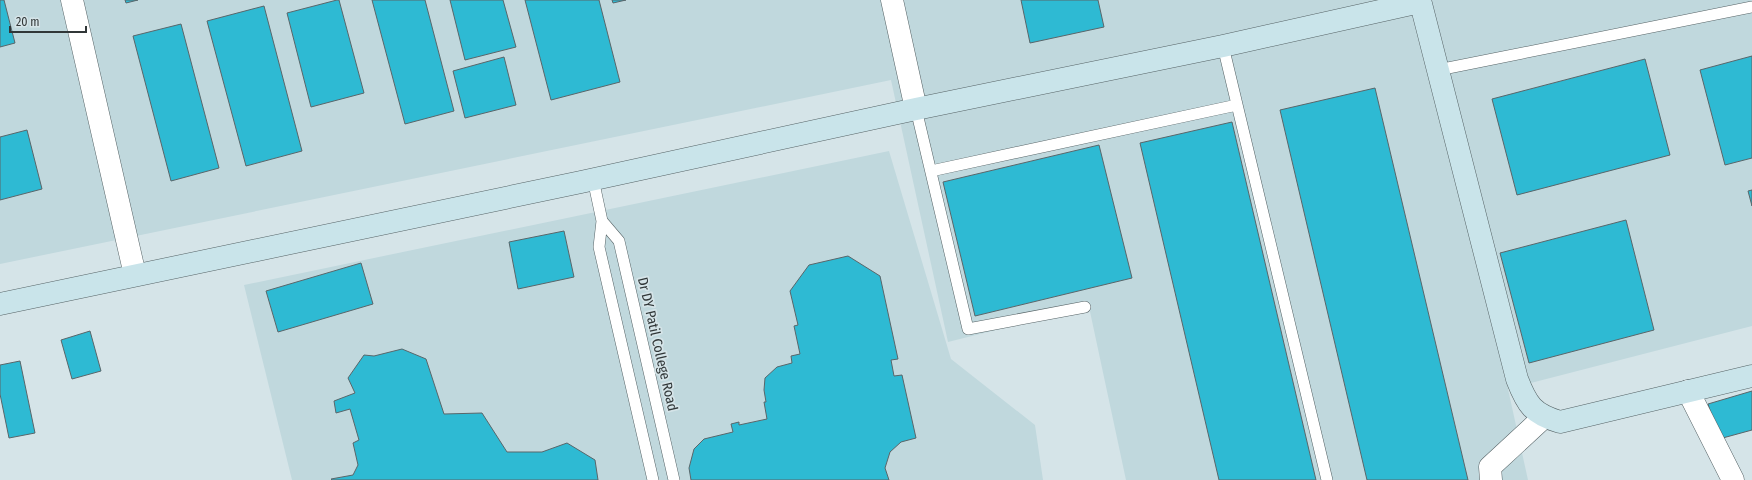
<svg xmlns="http://www.w3.org/2000/svg" width="1752" height="480" font-family="'Fira Sans Condensed',sans-serif">
  <style>
    .built { fill: #c0d8dd }
    .building { fill: #2ebad3; stroke: #59666a }
    .lines { fill: none; stroke-linecap: round; stroke-linejoin: round }
    .lane-casing { stroke: #566366; stroke-width: 12 }
    .street-casing { stroke: #566366; stroke-width: 23 }
    .secondary-casing { stroke: #566366; stroke-width: 23 }
    .lane { stroke: #fff; stroke-width: 11 }
    .street { stroke: #fff; stroke-width: 22 }
    .secondary { stroke: #c9e4ea; stroke-width: 22 }
    .labels { text-anchor: middle; stroke-width: 3.5; stroke-linejoin: round; paint-order: stroke }
    .street-label { font-size: 14px; fill: #313738; stroke: #d5e4e8 }
  </style>
  <rect width="100%" height="100%" fill="#d5e4e8"/>
  <path class="built" d="M0 0H1752V326L1508 389 1528 480H1126L1089 307 948 342 891 80 0 264Z
    M889 151 951 359 1035 425 1043 480H292L244 285Z"/>
  <path class="building" d="M0 0H4L15 43 0 47Z
    M125 0H138L126 3Z
    M337 0H339L364 93 311 107 287 13Z
    M372 0H425L454 111 405 124Z
    M450 0H503L516 47 465 60Z
    M525 0H599L620 82 551 100Z
    M612 0H626L613 3Z
    M1021 0H1098L1104 27 1030 43Z
    M264 6 302 151 246 166 207 21Z
    M181 24 219 168 171 181 133 36Z
    M1752 56V158L1725 165 1700 70Z
    M504 57 516 105 465 118 453 71Z
    M1645 59 1670 155 1517 195 1492 99Z
    M1375 88 1468 480H1367L1280 110Z
    M1232 122 1316 480H1219L1140 143Z
    M27 130 42 189 0 200V137Z
    M1099 145 1132 278 975 316 943 182Z
    M1752 190V206L1748 191Z
    M1626 220 1654 330 1529 363 1500 253Z
    M564 231 574 277 518 289 509 242Z
    M848 256 880 276 898 359 891 360 894 376 902 375 916 438 901 442 890 452 885 468 889 480H691L689 468 694 449 704 439 733 432 731 424 739 422V425L767 419 764 402H766L764 390 765 378 777 367 792 363 791 356 800 354 794 326 798 325 790 291 809 265Z
    M361 263 373 304 278 332 266 291Z
    M90 331 101 371 72 379 61 340Z
    M402 349 426 359 444 414 482 413 507 452H542L567 443 595 460 598 480H332L331 479 353 475 358 465 353 443 359 440 350 409 336 413 334 401 355 393 348 378 364 355 374 356Z
    M20 361 35 433 9 438 0 394V365Z
    M1752 391V430L1719 439 1708 404Z"/>
  <g class="lines">
    <g class="lane-casing">
      <path id="lane" d="M1223 46 1327 480
        M1438 70 1752 7
        M916 109 968 329 1085 307
        M931 171 1237 105
        M593 179 602 221
        M653 480 599 247 602 221 619 241 674 480"/>
    </g>
    <g class="street-casing">
      <path id="street" d="M72 0 135 275
        M892 0 916 109
        M1688 391 1733 480
        M1491 480 1490 467 1544 417"/>
    </g>
    <g class="secondary-casing">
      <path id="secondary" d="M1420 0 1517 379C1527 405 1533 414 1560 422L1752 376
        M0 304 581 182 916 109 1223 46 1420 2"/>
    </g>
    <use href="#lane" class="lane"/>
    <use href="#street" class="street"/>
    <use href="#secondary" class="secondary"/>
  </g>
  <g class="labels">
    <g class="street-label">
      <text transform="translate(658 344) rotate(77)" y="5">Dr DY Patil College Road</text>
    </g>
  </g>
  <path d="M10 26v6h76v-6" fill="none" stroke="#313738" stroke-width="2"/>
  <text x="16" y="26" font-size="12" fill="#313738" stroke="#d5e4e8" stroke-width="3" paint-order="stroke">20 m</text>
</svg>
